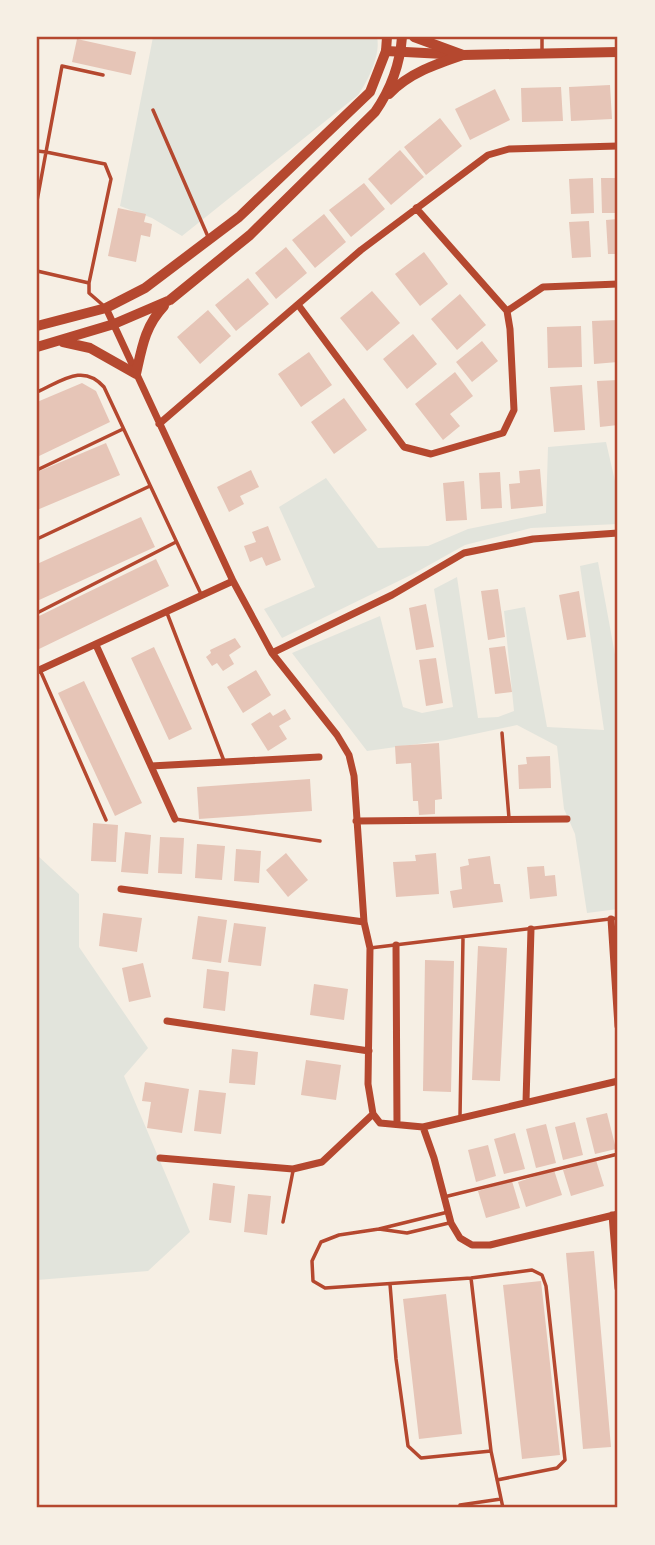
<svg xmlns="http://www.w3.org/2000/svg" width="655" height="1545" font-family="Ubuntu,sans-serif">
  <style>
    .green { fill: #e2e4dc }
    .building { fill: #e6c5b7 }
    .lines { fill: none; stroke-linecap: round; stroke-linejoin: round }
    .service { stroke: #b5482f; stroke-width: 3.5 }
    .minor { stroke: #b5482f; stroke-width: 7 }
    .tertiary { stroke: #b5482f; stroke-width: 10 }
    .secondary { stroke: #b5482f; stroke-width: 10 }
    .neatline { fill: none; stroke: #b5482f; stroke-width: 2.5 }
  </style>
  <rect width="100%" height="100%" fill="#f6efe4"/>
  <path class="green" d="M153 37H377C381 54 368 81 358 95L182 236 152 218 120 206Z
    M606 442 618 494V524L531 528 465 545 413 574 282 638 264 609 315 587 279 507 326 478 378 548 428 546 468 529 546 513 548 447Z
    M598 562 618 671V909L587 913 575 834 564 809 557 746 517 725 446 740 367 751 292 653 380 616 403 707 422 713 453 707 434 589 457 577 478 718 498 717 514 711 504 611 525 607 547 727 604 730 580 566Z
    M37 855 79 894V947L148 1048 124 1076 190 1232 148 1271 37 1280Z"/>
  <path class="building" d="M77 39 136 52 131 75 72 62Z
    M610 85 612 119 571 121 569 87Z
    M561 87 563 121 522 122 521 88Z
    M495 89 510 120 470 140 455 109Z
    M440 118 462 146 426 175 404 147Z
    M400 150 424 177 391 205 368 179Z
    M593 178 594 213 571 214 569 179Z
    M601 178H618V213H602Z
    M364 183 385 209 351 237 329 210Z
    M118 208 146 214 144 222 152 224 150 237 141 235 136 262 108 256Z
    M324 214 346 242 315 268 292 240Z
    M618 219V254H608L606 220Z
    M589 221 591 257 572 258 569 222Z
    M286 247 307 273 276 299 255 273Z
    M424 252 448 284 420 306 395 274Z
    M248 278 269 304 236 331 215 305Z
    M372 291 400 323 367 351 340 318Z
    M460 294 486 325 457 350 431 319Z
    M208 310 231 336 200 364 177 337Z
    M618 320V362L594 364 592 321Z
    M581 326 582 367 548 368 547 327Z
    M413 334 437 364 407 389 383 359Z
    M482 341 498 361 472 382 456 362Z
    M309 352 332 385 301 407 278 374Z
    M455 372 473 396 450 414 460 426 443 440 415 404Z
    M618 380V425L600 427 597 381Z
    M82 383 96 391 110 422 37 457V402Z
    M582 385 585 430 554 432 550 387Z
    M344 398 367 430 334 454 311 422Z
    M106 443 120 475 37 510V472Z
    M540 469 543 506 511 509 509 484 520 483 519 471Z
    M251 470 259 487 240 496 244 504 229 512 217 487Z
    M500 472 502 508 481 509 479 473Z
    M464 481 467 520 446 521 443 483Z
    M141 517 155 547 37 601V564Z
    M268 526 281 560 266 566 262 557 250 562 244 546 256 542 252 532Z
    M156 559 169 586 37 650V617Z
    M498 589 505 637 488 640 481 591Z
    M579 591 586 637 567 640 559 595Z
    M426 604 434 647 416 650 409 608Z
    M235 638 241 647 229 655 234 664 223 671 217 663 212 666 206 657 211 653 210 650Z
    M505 646 512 692 495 694 489 648Z
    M154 647 192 729 169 740 131 658Z
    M436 658 443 703 426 706 419 660Z
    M256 670 271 695 243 713 227 687Z
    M84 681 142 803 115 816 58 693Z
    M285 709 291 719 279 726 287 739 268 751 251 724 270 712 273 716Z
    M439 743 442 799 435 800V814L419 815 418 801H413L411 763 396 764 395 746Z
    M550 756 551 788 519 789 518 765 527 764 526 757Z
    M310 779 312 811 199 819 197 787Z
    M93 823 118 825 116 862 91 861Z
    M125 832 151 835 148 874 121 872Z
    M160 837 184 838 182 874 158 873Z
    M197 844 225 846 222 880 195 878Z
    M236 849 261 851 259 883 234 881Z
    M286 853 308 880 288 897 266 870Z
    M436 853 439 894 396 897 393 862 416 861 415 855Z
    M490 856 494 884H500L503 902 453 908 450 891 462 889 460 867 469 865 468 859Z
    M544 866 545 876 555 875 557 896 530 899 527 867Z
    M103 913 142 918 137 952 99 946Z
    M198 916 227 920 221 963 192 959Z
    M234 923 266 927 261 966 228 962Z
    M478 946 507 948 500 1081 472 1080Z
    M425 960 454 961 451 1092 423 1091Z
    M143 963 151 997 129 1002 122 968Z
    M207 969 229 972 225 1011 203 1008Z
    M314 984 348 989 344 1020 310 1015Z
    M232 1049 258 1052 255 1085 229 1083Z
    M306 1060 341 1065 336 1100 301 1095Z
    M145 1082 189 1089 182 1133 147 1128 151 1102 142 1101Z
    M199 1090 226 1093 221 1134 194 1131Z
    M607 1113 616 1149 595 1154 586 1118Z
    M575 1122 583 1155 563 1160 555 1127Z
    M546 1124 556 1163 536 1168 526 1129Z
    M515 1133 525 1169 504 1174 494 1139Z
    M488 1145 496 1176 476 1182 468 1150Z
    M596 1160 604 1186 571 1196 563 1170Z
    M554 1170 562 1195 526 1207 518 1182Z
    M512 1181 520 1208 486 1218 478 1191Z
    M213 1183 235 1186 231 1223 209 1220Z
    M248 1194 271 1196 267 1235 244 1232Z
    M594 1251 611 1447 583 1449 566 1253Z
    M541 1281 560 1455 522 1459 503 1285Z
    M446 1294 462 1434 419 1439 403 1299Z"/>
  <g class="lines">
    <path class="service" d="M542 37V52
      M153 110 209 239
      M37 151 46 152 62 66 103 75
      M37 201 46 152 105 164 111 179 89 283V293L104 306
      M37 271 89 283
      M37 392C62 381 83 363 104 387L201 594
      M37 470 123 429
      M37 539 150 486
      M37 613 176 542
      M167 613 224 761
      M40 670 106 820
      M502 733 509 818
      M175 819 320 841
      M370 948 618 918
      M460 1117 463 938
      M444 1197 618 1154
      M448 1212 379 1229 407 1233 449 1223
      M283 1222 293 1171
      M379 1229 339 1235 321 1242 312 1261 313 1281 325 1288 471 1278 532 1270 542 1275 546 1286 565 1460 557 1468 497 1480
      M471 1278 491 1451 503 1508
      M390 1284 396 1359 408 1446 421 1458 491 1451
      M459 1508 460 1505 501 1499"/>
    <path class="minor" d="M416 208 507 311
      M299 306 404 447 431 454 503 433 514 410 510 329 507 311
      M106 308 233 581 272 653 337 735 349 755 354 776 364 922 370 948 368 1084 373 1114 380 1123 423 1127 618 1081
      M507 311 543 287 618 284
      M159 424 361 250 488 155 509 149 618 146
      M96 645 175 819
      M272 653 392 595 464 553 533 539 618 533
      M37 671 233 581
      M151 766 319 757
      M356 821 567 819
      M121 889 364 922
      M611 919 618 1026
      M396 945 397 1124
      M167 1021 369 1051
      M526 1102 531 929
      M423 1127 434 1158 451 1223 460 1238 472 1245H490L618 1214
      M160 1158 293 1169 322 1162 373 1114
      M612 1215 618 1288"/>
    <path class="tertiary" d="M386 51 463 55 618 52"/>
    <path class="secondary" d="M414 37 463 55
      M389 94C409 73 436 64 463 55
      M37 326 106 308 145 288 239 217 370 92 386 51 387 37
      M63 342 90 348 136 374C142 347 145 326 164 306
      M37 347 114 324 170 300 250 235 375 112C391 89 400 64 402 37"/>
  </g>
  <rect width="655" height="1545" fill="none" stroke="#f6efe4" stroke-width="77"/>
  <rect x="38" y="38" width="578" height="1468" class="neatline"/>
</svg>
